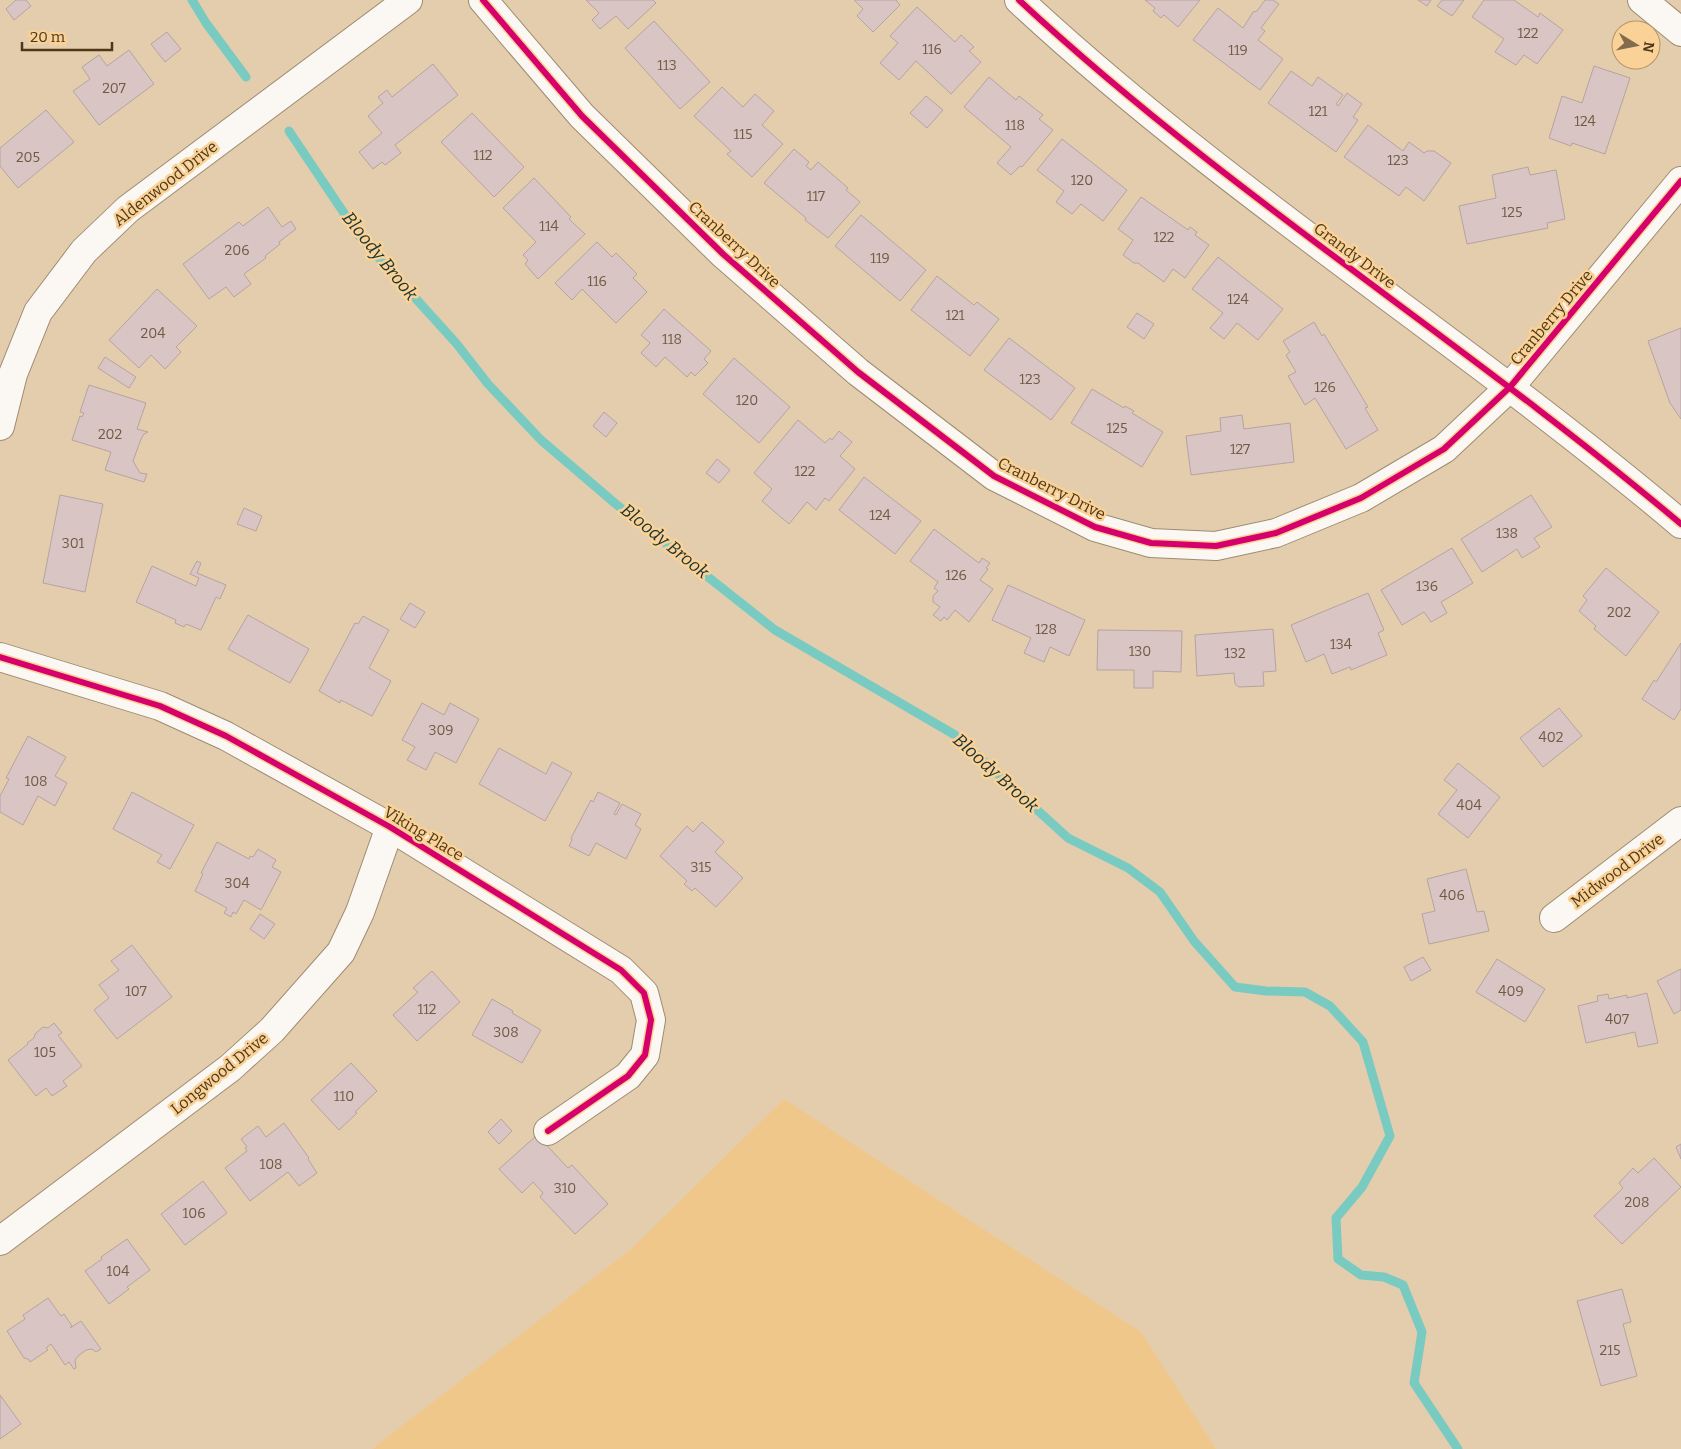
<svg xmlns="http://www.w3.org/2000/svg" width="1681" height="1449" font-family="Bitter,serif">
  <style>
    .built { fill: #f0c78b }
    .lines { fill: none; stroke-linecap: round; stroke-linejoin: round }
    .stream { stroke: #79cbc2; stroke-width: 9 }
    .building { fill: #d9c5c4; stroke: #b6a3a1 }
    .minor-casing { stroke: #9d8c73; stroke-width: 30 }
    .minor { stroke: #fbf8f3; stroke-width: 28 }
    .cycleway-casing { stroke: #fad197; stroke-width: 9 }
    .cycleway { stroke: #d6006c; stroke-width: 6 }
    .labels { text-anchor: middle; stroke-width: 5; stroke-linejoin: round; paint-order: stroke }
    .number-label { font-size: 14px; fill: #705b44 }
    .street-label { font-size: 16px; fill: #4d3819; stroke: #fad197 }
    .water-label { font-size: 18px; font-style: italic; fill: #173333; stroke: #fad197 }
  </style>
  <rect width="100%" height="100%" fill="#e4cdad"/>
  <path class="built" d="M784 1099 1141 1332 1216 1449H372L631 1249Z"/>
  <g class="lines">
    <path class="stream" d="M192 0 206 23 246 77
      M289 131 360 237 456 343 488 384 541 440 617 505 775 630 955 735 1068 838 1128 868 1160 892 1194 941 1235 987 1266 991 1305 992 1330 1006 1363 1042 1390 1136 1362 1187 1336 1218 1338 1259 1361 1275 1384 1277 1403 1285 1422 1332 1414 1383 1458 1449"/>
  </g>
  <path class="building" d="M16 0H26L31 6 14 20 6 9Z
    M586 0H653L656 3 628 29 616 16 600 29 592 20 599 13Z
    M854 0H896L900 5 873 32 857 16 863 9Z
    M1145 0H1200L1178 27 1164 15 1161 18 1153 11 1155 8Z
    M1273 0 1279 4 1261 28 1265 31 1258 40 1283 59 1260 90 1193 40 1218 8 1243 28 1253 12 1257 11 1265 0Z
    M1418 0H1431L1427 6Z
    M1442 0H1464L1452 16 1437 6Z
    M1484 0H1514L1538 17 1540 13 1563 30 1537 64 1524 55 1516 65 1495 52 1504 39 1472 17Z
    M917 7 955 42 961 35 974 47 969 51 981 62 951 94 916 61 899 80 880 63 898 43 890 36Z
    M654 21 710 82 680 109 625 48Z
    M167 32 181 49 165 62 151 44Z
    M129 50 154 84 99 125 73 91 90 79 82 67 99 55 107 66Z
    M433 64 458 95 395 145 401 153 385 165 382 162 373 169 359 152 382 133 368 116 383 103 378 97 387 90 392 97Z
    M1594 66 1630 78 1605 154 1572 143 1571 146 1549 138 1562 96 1582 103Z
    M1291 71 1312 86 1318 77 1343 95 1336 104 1338 106 1347 93 1362 104 1353 117 1358 120 1336 152 1268 103Z
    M989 77 1016 100 1019 96 1043 115 1039 119 1053 130 1022 167 1020 166 1011 175 997 163 1011 147 964 107Z
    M722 87 743 107 755 94 774 111 762 125 783 144 752 177 727 154 731 151 694 116Z
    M926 96 943 110 927 128 910 113Z
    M46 110 74 142 18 188 0 166V148Z
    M472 113 524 167 494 197 441 142Z
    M1368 125 1403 151 1409 142 1424 153 1427 151H1434L1451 163 1424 201 1406 187 1399 196 1344 157Z
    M1062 139 1127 190 1103 221 1081 204 1072 214 1056 202 1064 191 1037 170Z
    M794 149 809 162 806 166 811 170 818 162 848 188 846 190 860 202 828 238 805 220 806 218 764 183Z
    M1528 167 1530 175 1556 170 1565 219 1547 223 1548 228 1467 244 1459 206 1496 198 1492 175Z
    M534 178 571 217 569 219 585 234 538 279 525 264 528 260 523 255 536 242 503 208Z
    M1141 197 1188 230 1190 227 1197 232 1195 235 1209 245 1185 278 1173 269 1164 282 1138 263H1134L1123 255 1133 240 1118 229Z
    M268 207 282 227 291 221 296 229 279 242 280 244 265 256 266 258 244 274 251 284 234 297 226 287 209 299 183 264 239 222 243 226Z
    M861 215 926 270 900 301 835 246Z
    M597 242 612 257 616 253 637 274 633 278 647 292 616 323 582 289 572 300 555 283Z
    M1218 257 1283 309 1258 340 1237 323 1224 339 1210 328 1223 313 1192 289Z
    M937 276 974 305 977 302 999 319 970 356 911 310Z
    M157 289 197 326 176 347 181 352 165 369 151 355 139 368 109 340Z
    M664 309 711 351 704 359 708 363 695 376 691 372 687 377 665 357 656 367 641 353 650 343 641 335Z
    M1137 313 1154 324 1144 339 1127 327Z
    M1314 322 1322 336 1324 334 1368 407 1365 408 1378 430 1346 449 1315 398 1305 405 1288 376 1296 372 1286 355 1290 352 1283 341Z
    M1681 328V419L1670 403 1648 341Z
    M1009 338 1075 388 1051 420 984 370Z
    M105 357 136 377 129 388 98 368Z
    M734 358 790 407 759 443 703 394Z
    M89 385 146 403 137 429 148 432 144 434 141 439 133 461 140 473 147 474 144 482 105 470 111 452 72 440 80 416 82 417 84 413 80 412Z
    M1092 389 1124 408 1125 406 1134 411 1132 413 1163 432 1142 467 1071 423Z
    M604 412 617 423 606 437 593 426Z
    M1242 415 1244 429 1290 423 1294 462 1191 475 1186 436 1221 431 1220 418Z
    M798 420 825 443 830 438 832 440 839 431 852 442 840 456 855 469 829 501 825 498 816 510 807 502 789 524 762 501 772 489 754 473Z
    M717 459 730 470 719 483 706 473Z
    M864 477 921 521 895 554 839 510Z
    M60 495 103 504 85 592 43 583Z
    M1531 495 1552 527 1534 538 1540 547 1522 558 1517 549 1482 572 1461 539Z
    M244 508 262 516 256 531 237 524Z
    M934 529 979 563 982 558 990 563 986 568 988 569 980 580 993 589 969 622 955 610 947 620 944 617 941 621 933 615 940 607 933 602V596L938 591 934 588 938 582 910 561Z
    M1452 548 1473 583 1441 602 1447 613 1431 622 1424 612 1402 625 1381 590Z
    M197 561 201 563 197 573 226 585 220 599 216 597 201 630 186 624 184 627 175 623 176 620 136 602 152 566 196 586 199 578 190 574Z
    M1606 568 1659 612 1626 656 1594 629 1596 626 1579 611 1587 600 1583 596Z
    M1008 585 1085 620 1069 656 1050 647 1044 662 1024 653 1031 638 992 620Z
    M1368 593 1384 630 1378 633 1387 655 1351 670 1350 667 1332 674 1324 654 1306 662 1291 625Z
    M410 603 425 612 415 628 400 619Z
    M248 615 309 649 290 683 228 649Z
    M363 616 389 630 369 668 391 681 372 716 341 700 340 703 319 691 355 623 358 624Z
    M1273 629 1276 671 1263 672 1264 686 1239 687 1235 684 1234 673 1197 676 1195 635Z
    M1098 630 1182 631 1181 672 1153 671V688H1134V670H1097Z
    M1681 643V709L1674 720 1642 699 1654 680 1656 682Z
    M422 703 444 715 450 703 479 719 456 763 435 752 426 770 407 760 415 747 402 740Z
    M1559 708 1582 736 1543 767 1520 738Z
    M28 736 66 757 55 776 67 783 55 806 38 796 23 825 0 812V796L9 779 6 778Z
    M499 748 546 774 552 762 572 773 545 821 479 784Z
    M1458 763 1500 797 1468 838 1438 814 1457 790 1444 780Z
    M132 792 194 825 170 869 157 862 162 855 113 829Z
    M598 792 620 803 614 814 616 815 622 804 641 814 635 825 641 829 626 859 596 843 589 856 569 846 572 840 571 838 591 800 593 802Z
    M702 822 724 842 715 852 743 878 716 907 695 888 692 891 684 884 687 881 660 856 687 826 693 832Z
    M217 842 249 859 250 856 253 857 258 849 276 860 272 867 281 872 261 910 244 900 236 914 233 912 231 917 224 913 227 908 195 891 203 874 201 873Z
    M1466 869 1477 912 1484 911 1489 931 1429 944 1422 914 1435 911 1427 879Z
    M260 914 275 924 264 939 250 929Z
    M132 945 172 997 117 1039 94 1010 109 998 99 985 119 970 111 961Z
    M1423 957 1431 970 1411 981 1404 967Z
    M1497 959 1545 989 1525 1022 1476 992Z
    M1681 969V1010L1674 1014 1657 981Z
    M432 971 460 1002 417 1041 393 1015 418 992 413 988Z
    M1647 993 1658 1043 1638 1047 1635 1032 1586 1043 1578 1006 1598 1001 1597 996 1608 994 1609 999 1627 995V998Z
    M492 999 513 1011 512 1013 541 1030 522 1063 472 1035Z
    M54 1023 62 1033 58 1035 82 1066 63 1081 67 1086 52 1096 46 1088 36 1096 8 1060 28 1044 27 1043 34 1038 35 1034 43 1027 48 1028Z
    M351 1063 377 1091 355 1112 357 1113 339 1130 311 1100Z
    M501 1119 512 1131 499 1144 488 1132Z
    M284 1123 309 1158 308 1159 317 1173 299 1186 288 1172 250 1201 225 1168 247 1151 245 1148 247 1147 241 1139 258 1126 266 1137Z
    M537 1135 568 1168 572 1165 608 1204 575 1234 540 1197 543 1193 533 1182 522 1193 499 1169Z
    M1681 1144V1159L1676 1147Z
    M1654 1158 1681 1187 1622 1244 1594 1216 1623 1188 1619 1183 1633 1168 1638 1173Z
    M203 1181 227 1213 185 1245 161 1214Z
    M127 1239 150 1270 127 1287 129 1289 109 1304 85 1271 102 1259 101 1257Z
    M1622 1289 1631 1322 1623 1324 1637 1376 1601 1386 1577 1301Z
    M48 1298 61 1316 64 1314 72 1326 70 1328 81 1321 101 1349 96 1352 92 1349 86 1350 78 1356 75 1360 76 1368 74 1369 69 1362 65 1365 51 1344 46 1348 48 1350 30 1362 28 1359 24 1358 7 1331 25 1319 23 1315Z
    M0 1395 21 1424 0 1439Z"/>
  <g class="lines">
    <g class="minor-casing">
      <path id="minor" d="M483 0 582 116 723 254 858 372 994 476 1095 527 1151 543 1216 546 1276 533 1361 498 1444 449 1510 387 1681 181
        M1019 0C1225 192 1466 342 1681 524
        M1642 0 1681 32
        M0 426 13 374 38 312 84 251 128 209 408 0
        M0 657 160 706 226 736 390 827 621 970 644 993 651 1020 645 1055 628 1076 548 1131
        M1554 918 1681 821
        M0 1241 230 1068 272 1030 341 952 360 912 390 827"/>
    </g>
    <use href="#minor" class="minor"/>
    <g class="cycleway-casing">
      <path id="cycleway" d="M483 0 582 116 723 254 858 372 994 476 1095 527 1151 543 1216 546 1276 533 1361 498 1444 449 1510 387 1681 181
        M1019 0C1225 192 1466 342 1681 524
        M0 657 160 706 226 736 390 827 621 970 644 993 651 1020 645 1055 628 1076 548 1131"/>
    </g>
    <use href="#cycleway" class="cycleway"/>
  </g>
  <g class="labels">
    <g class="number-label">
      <text x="1528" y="38">122</text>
      <text x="932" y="54">116</text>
      <text x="1238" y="55">119</text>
      <text x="667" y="70">113</text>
      <text x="114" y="93">207</text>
      <text x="1318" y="116">121</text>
      <text x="1585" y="126">124</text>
      <text x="1015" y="130">118</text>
      <text x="743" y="139">115</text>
      <text x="483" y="160">112</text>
      <text x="28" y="162">205</text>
      <text x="1398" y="165">123</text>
      <text x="1082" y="185">120</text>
      <text x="816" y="201">117</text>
      <text x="1512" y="217">125</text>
      <text x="549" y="231">114</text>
      <text x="1164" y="242">122</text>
      <text x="237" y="255">206</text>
      <text x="880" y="263">119</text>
      <text x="597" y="286">116</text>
      <text x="1238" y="304">124</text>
      <text x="955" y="320">121</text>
      <text x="153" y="338">204</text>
      <text x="672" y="344">118</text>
      <text x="1030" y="384">123</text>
      <text x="1325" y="392">126</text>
      <text x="747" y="405">120</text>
      <text x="1117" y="433">125</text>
      <text x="110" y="439">202</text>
      <text x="1240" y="454">127</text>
      <text x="805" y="476">122</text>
      <text x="880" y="520">124</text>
      <text x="1507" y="538">138</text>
      <text x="73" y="548">301</text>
      <text x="956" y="580">126</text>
      <text x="1427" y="591">136</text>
      <text x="1619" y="617">202</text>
      <text x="1046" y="634">128</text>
      <text x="1341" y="649">134</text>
      <text x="1140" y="656">130</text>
      <text x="1235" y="658">132</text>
      <text x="441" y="735">309</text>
      <text x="1551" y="742">402</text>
      <text x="36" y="786">108</text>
      <text x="1469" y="810">404</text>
      <text x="701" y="872">315</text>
      <text x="237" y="888">304</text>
      <text x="1452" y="900">406</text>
      <text x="136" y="996">107</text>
      <text x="1511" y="996">409</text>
      <text x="427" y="1014">112</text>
      <text x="1617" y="1024">407</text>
      <text x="506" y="1037">308</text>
      <text x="45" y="1057">105</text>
      <text x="344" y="1101">110</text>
      <text x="271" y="1169">108</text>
      <text x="565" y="1193">310</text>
      <text x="1637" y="1207">208</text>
      <text x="194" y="1218">106</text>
      <text x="118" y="1276">104</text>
      <text x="1610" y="1355">215</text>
    </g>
    <g class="street-label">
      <text transform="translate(165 183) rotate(-38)" y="6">Aldenwood Drive</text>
      <text transform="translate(735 244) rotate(43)" y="6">Cranberry Drive</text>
      <text transform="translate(1355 255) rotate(37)" y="6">Grandy Drive</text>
      <text transform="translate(1551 317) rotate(-50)" y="6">Cranberry Drive</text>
      <text transform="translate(1052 488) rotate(27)" y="6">Cranberry Drive</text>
      <text transform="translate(424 833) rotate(31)" y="6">Viking Place</text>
      <text transform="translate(1617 870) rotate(-37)" y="6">Midwood Drive</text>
      <text transform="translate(219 1073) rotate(-39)" y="6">Longwood Drive</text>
    </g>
    <g class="water-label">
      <text transform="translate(380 256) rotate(51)" y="6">Bloody Brook</text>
      <text transform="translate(665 541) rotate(39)" y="6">Bloody Brook</text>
      <text transform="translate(996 773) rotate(42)" y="6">Bloody Brook</text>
    </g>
  </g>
  <g transform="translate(1636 45) rotate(100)"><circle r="24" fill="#fad197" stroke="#b59465"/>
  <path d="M0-4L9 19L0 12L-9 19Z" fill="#826c4d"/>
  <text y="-8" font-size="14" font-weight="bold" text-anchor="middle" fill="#4d3819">N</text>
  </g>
  <path d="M22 42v8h90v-8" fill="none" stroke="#4d3819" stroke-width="2.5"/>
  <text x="30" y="42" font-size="15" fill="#4d3819" stroke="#fad197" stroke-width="4" paint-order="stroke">20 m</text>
</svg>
